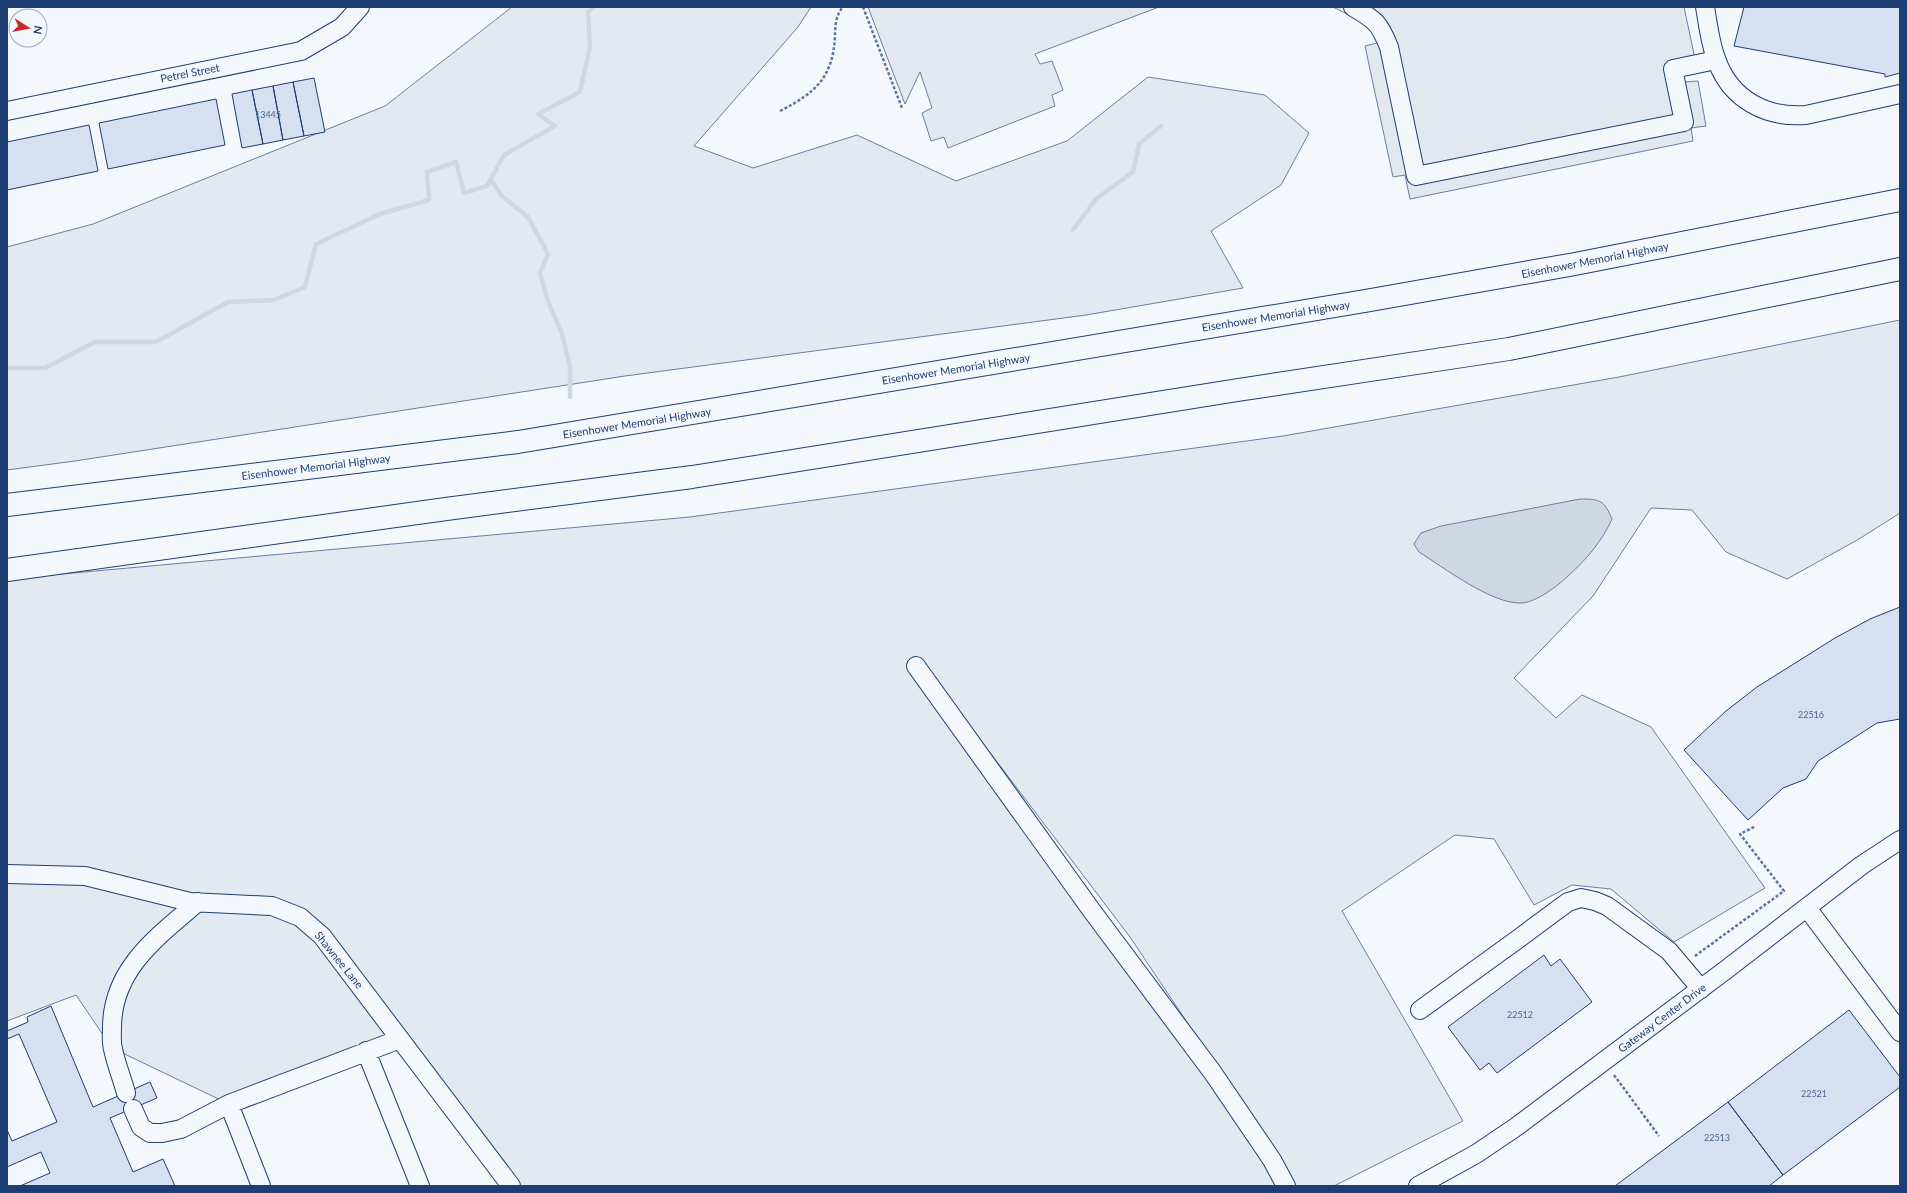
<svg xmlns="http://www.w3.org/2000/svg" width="1907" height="1193" font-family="Lato,sans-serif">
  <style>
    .green { fill: #e3e9f0; stroke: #687fa3; fill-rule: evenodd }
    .parking { fill: #e3e8f0; stroke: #687fa3 }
    .water { fill: #cfd7e4; stroke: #687fa3 }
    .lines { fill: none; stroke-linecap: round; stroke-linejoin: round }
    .stream { stroke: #cfd7e4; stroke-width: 4.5 }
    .building { fill: #d5e0f0; stroke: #1d3f73 }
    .minor-casing { stroke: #1d3f73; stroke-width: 20 }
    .highway-casing { stroke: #1d3f73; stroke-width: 24 }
    .path { stroke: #5e769c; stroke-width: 2.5; stroke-dasharray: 3 2; stroke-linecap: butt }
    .minor { stroke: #f4f7fb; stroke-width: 18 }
    .highway { stroke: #f4f7fb; stroke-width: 22 }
    .labels { text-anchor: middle; stroke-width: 3; stroke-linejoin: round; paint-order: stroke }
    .number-label { font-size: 9px; fill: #4b6792 }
    .street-label { font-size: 11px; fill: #1d3f73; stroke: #f4f7fb }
  </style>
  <rect width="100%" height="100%" fill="#f4f7fb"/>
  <path class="green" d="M512 7H811L798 27 694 146 753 168 857 135 956 181 1067 141 1148 77 1265 95 1309 133 1281 185 1211 231 1243 288 1086 315 625 376 75 461 7 470V247L93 224 385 106Z
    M1900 320V513L1859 539 1787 579 1726 552 1692 510 1651 508 1593 596 1514 678 1556 718 1582 695 1651 727 1765 888 1674 942 1611 889 1572 885 1534 905 1494 839 1455 835 1342 911 1463 1121 1334 1186H511L400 1039 229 1104 112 1048 76 995 7 1021V579L690 517 1283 436 1619 377ZM966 721 1130 937 1294 1182Z"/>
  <path class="parking" d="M868 7H1159L1035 54 1040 64 1052 61 1063 90 1052 95 1055 106 948 148 944 137 931 141 922 113 932 108 920 72 905 104Z
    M1333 7H1684L1694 54 1683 74 1684 82 1698 81 1706 126 1691 128 1693 141 1410 199 1405 175 1393 177 1365 46 1377 43 1369 25Z"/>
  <path class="water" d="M1580 499C1600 499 1604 500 1612 519 1602 541 1587 559 1568 576 1558 586 1536 602 1522 603 1493 605 1443 567 1419 552L1414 544 1421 533 1441 526Z"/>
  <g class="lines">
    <path class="stream" d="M491 180 502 196 528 217 548 254 540 273 548 301 562 334 570 366V397
      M1073 230 1096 199 1133 172 1139 144 1161 126
      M7 368H45L95 342H156L228 302 274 300 305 287 316 244 380 214 429 200 427 172 456 162 464 193 487 186 504 155 555 126 538 114 580 92 590 47 588 12 593 7"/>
  </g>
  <path class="building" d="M1744 7H1900V73L1885 77V74L1734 46Z
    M314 78 325 132 304 136 293 82Z
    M293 82 304 136 283 140 273 86Z
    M273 86 283 140 263 144 252 90Z
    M252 90 263 144 242 148 232 94Z
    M216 99 225 145 108 169 99 123Z
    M89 125 98 171 7 190V142Z
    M1900 607V719L1877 723 1818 761 1806 779 1783 788 1748 820 1684 750 1726 711 1757 687 1835 638 1870 619Z
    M1544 955 1551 966 1560 959 1592 1002 1497 1073 1489 1063 1480 1070 1448 1027Z
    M51 1006 93 1107 150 1082 157 1098 110 1118 133 1172 163 1159 175 1186H20L50 1173 41 1152 7 1167V1130L12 1141 57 1122 19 1034 7 1039V1031L28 1022 27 1017Z
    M1849 1010 1900 1077V1087L1783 1175 1728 1102Z
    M1728 1102 1783 1175 1769 1186H1615Z"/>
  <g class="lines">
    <g class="minor-casing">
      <path id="minor" d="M1353 7C1375 20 1379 22 1389 47L1416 176 1684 122 1673 69 1716 60
        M1705 7C1708 24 1710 44 1717 61 1731 100 1767 118 1806 115L1900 94
        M7 111 301 51 342 27 360 7
        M916 666 1092 911 1213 1073 1272 1160 1286 1186
        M7 874 85 876 190 902 272 906 300 917 322 936 511 1186
        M1807 908 1900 1032
        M1420 1010 1518 939 1568 902 1581 898 1595 901 1607 906 1669 951 1701 989
        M366 1051 420 1186
        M126 1093C122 1078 116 1064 113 1049 111 1042 112 1034 112 1028 112 969 157 937 198 902
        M229 1104 261 1186
        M133 1109 141 1127 150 1133H162L181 1129 229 1104 400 1039
        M1418 1186 1476 1154 1516 1127 1727 969 1862 865 1900 840"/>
    </g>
    <g class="highway-casing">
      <path id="highway" d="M7 505 518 442 1365 301 1575 264 1900 200
        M7 570 446 509 692 477 1238 390 1509 349 1900 269"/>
    </g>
    <path class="path" d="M863 7 902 108
      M780 111C815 93 833 78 835 36 835 27 836 14 843 7
      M1695 956 1784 891 1740 834 1756 826
      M1614 1075 1659 1136"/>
    <use href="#minor" class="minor"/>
    <use href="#highway" class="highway"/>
  </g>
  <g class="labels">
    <g class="number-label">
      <text x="268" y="118">13445</text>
      <text x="1811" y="718">22516</text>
      <text x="1520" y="1018">22512</text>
      <text x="1814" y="1097">22521</text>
      <text x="1717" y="1141">22513</text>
    </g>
    <g class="street-label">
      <text transform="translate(190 73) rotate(-11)" y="4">Petrel Street</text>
      <text transform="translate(1595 260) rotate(-11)" y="4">Eisenhower Memorial Highway</text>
      <text transform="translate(1276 316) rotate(-9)" y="4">Eisenhower Memorial Highway</text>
      <text transform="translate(956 369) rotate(-9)" y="4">Eisenhower Memorial Highway</text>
      <text transform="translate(637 423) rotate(-9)" y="4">Eisenhower Memorial Highway</text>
      <text transform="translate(316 467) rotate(-7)" y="4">Eisenhower Memorial Highway</text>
      <text transform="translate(339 960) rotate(51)" y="4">Shawnee Lane</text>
      <text transform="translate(1662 1018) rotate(-37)" y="4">Gateway Center Drive</text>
    </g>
  </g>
  <rect width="1907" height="1193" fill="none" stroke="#1d3f73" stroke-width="16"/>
  <g transform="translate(28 28) rotate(101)"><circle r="19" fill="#f4f7fb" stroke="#9eadc5"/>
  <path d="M0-3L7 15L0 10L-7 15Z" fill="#c62828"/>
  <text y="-6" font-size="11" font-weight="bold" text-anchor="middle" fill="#1d3f73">N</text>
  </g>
</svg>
